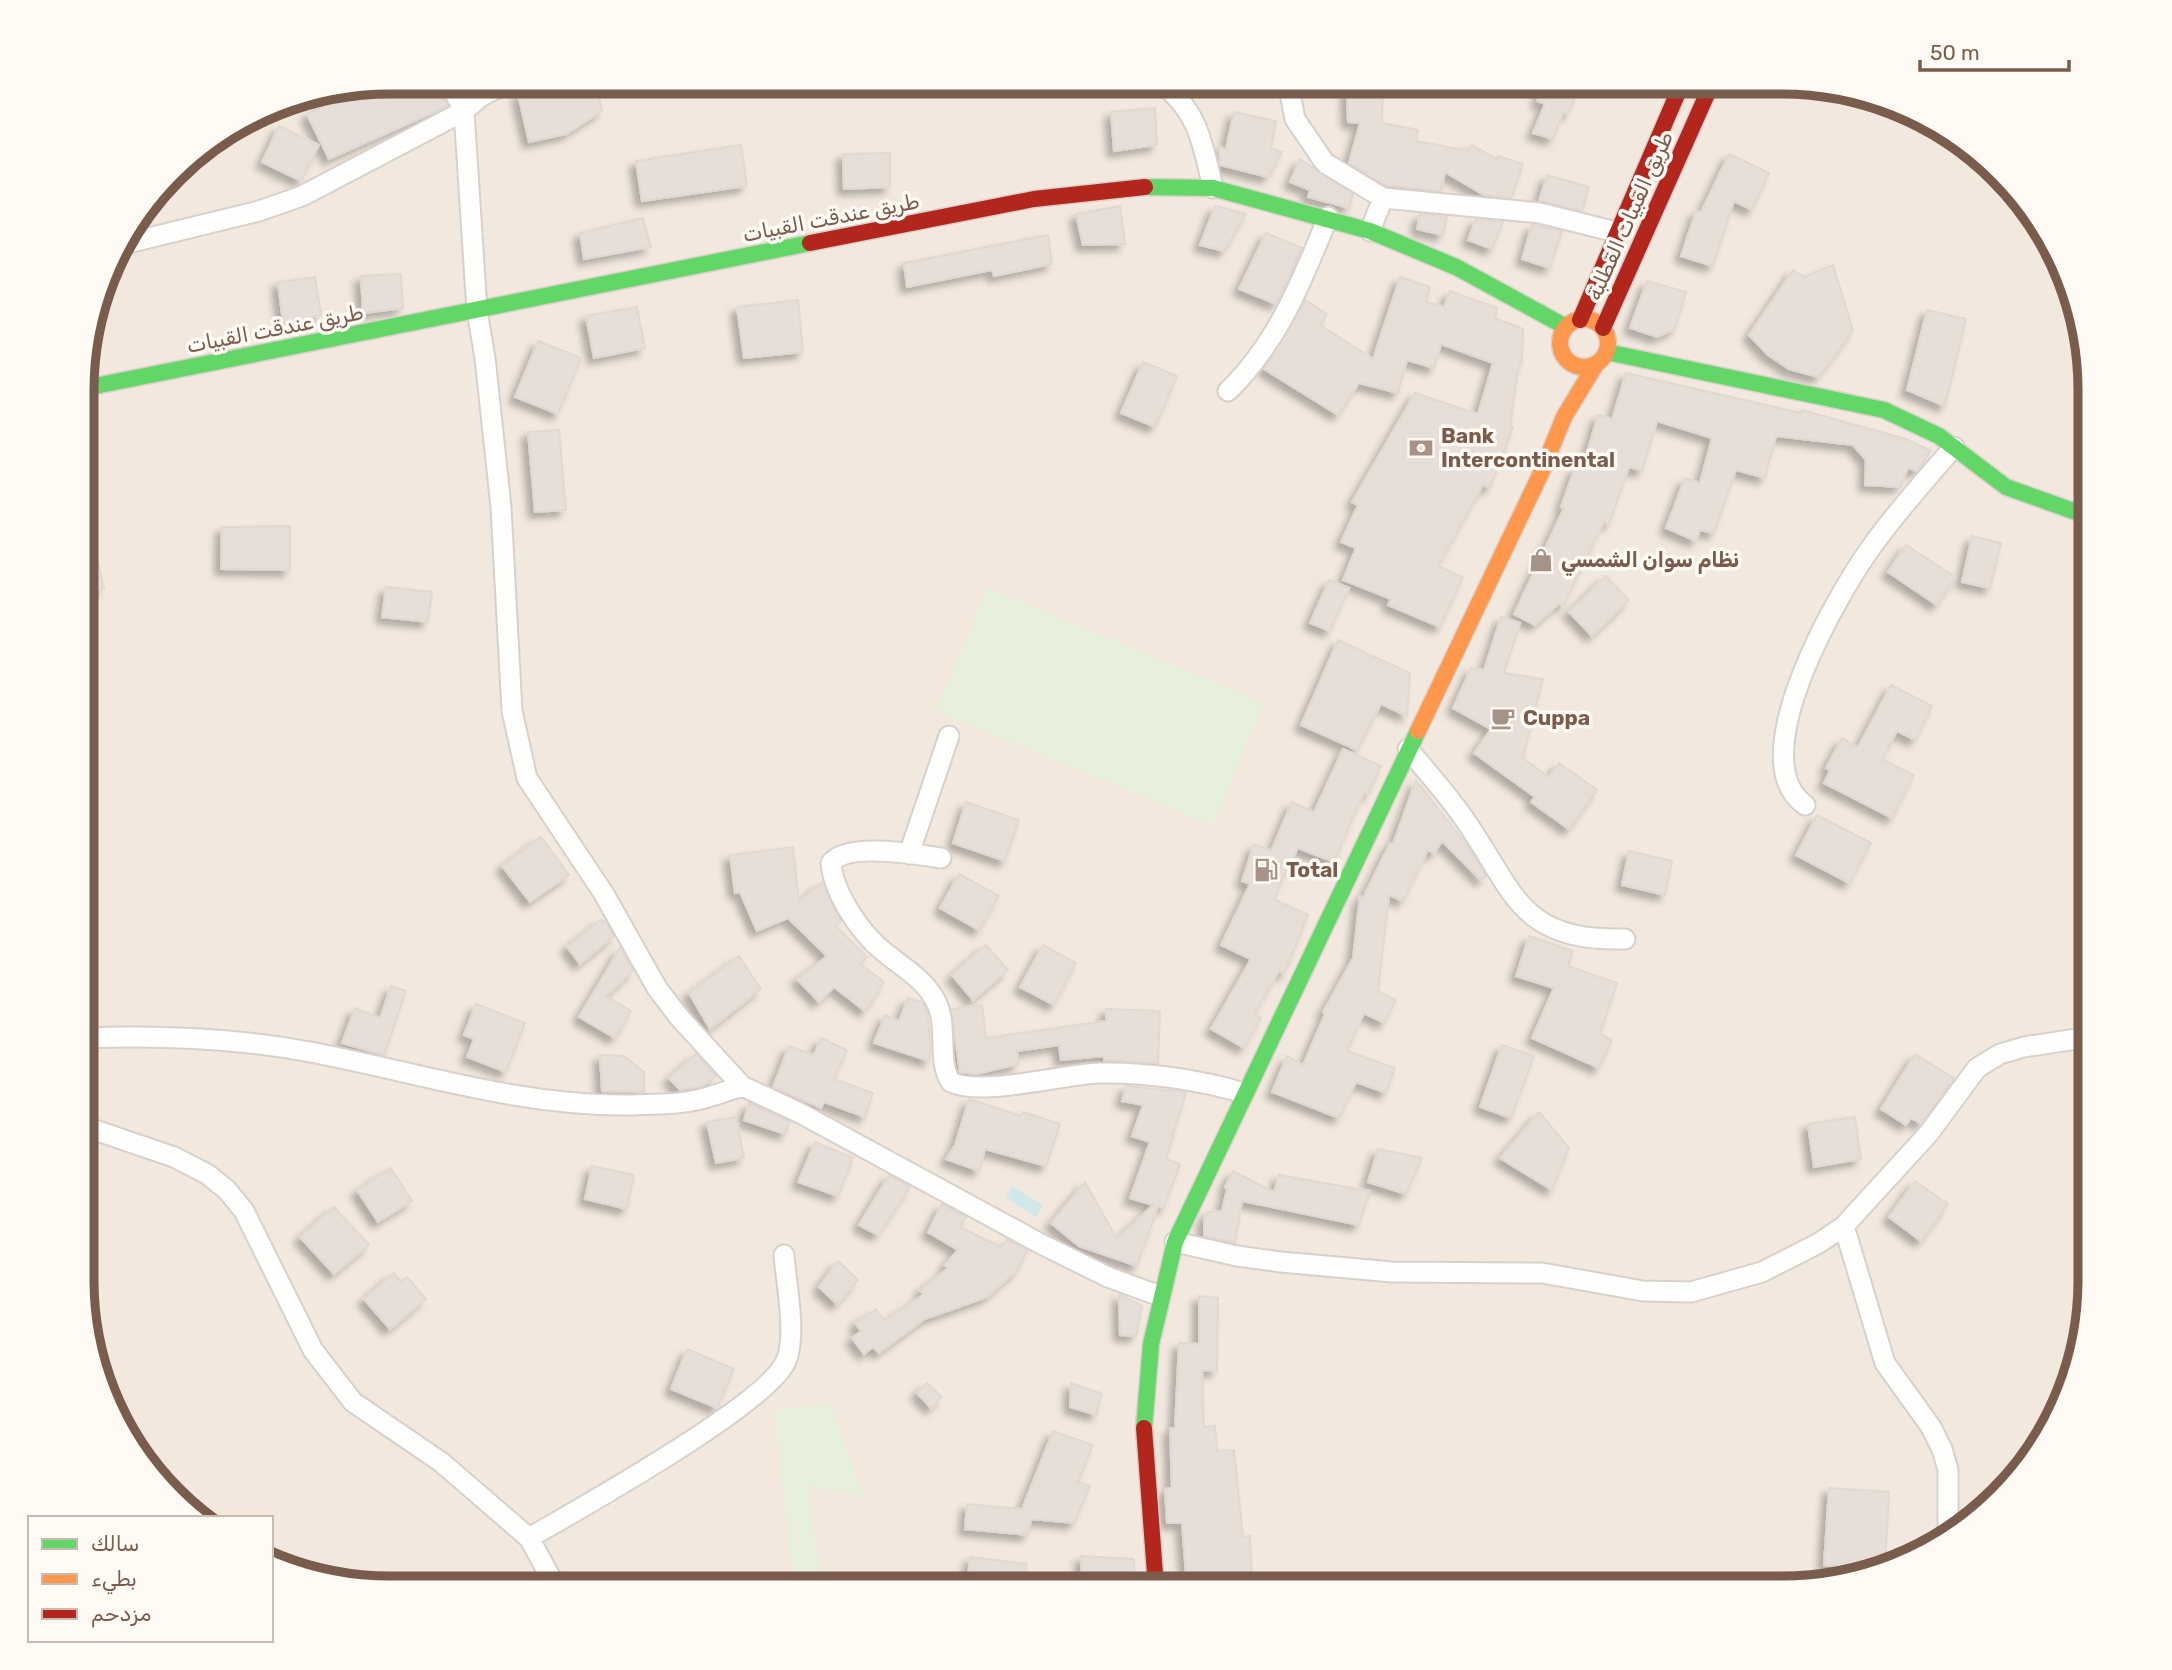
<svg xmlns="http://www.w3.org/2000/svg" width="2172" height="1670" font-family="Rubik,Vazirmatn,sans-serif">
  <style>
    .residential { fill: #f2e8de }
    .green { fill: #e7f0db }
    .water { fill: #d0e8ea }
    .building { fill: #e6ded7; stroke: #e2d8d2; stroke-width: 2; filter: url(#shadow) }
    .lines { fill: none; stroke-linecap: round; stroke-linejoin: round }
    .street-casing { stroke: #d7d1cb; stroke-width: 23 }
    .fast-casing { stroke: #d9d2cb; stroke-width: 19 }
    .slow-casing { stroke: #d9d2cb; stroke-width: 19 }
    .jam-casing { stroke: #d9d2cb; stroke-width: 19 }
    .street { stroke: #fefefd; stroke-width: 19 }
    .fast { stroke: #63d668; stroke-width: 16 }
    .slow { stroke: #ff974d; stroke-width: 16 }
    .jam { stroke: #b3261e; stroke-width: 16 }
    .labels { text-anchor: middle; stroke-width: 7; stroke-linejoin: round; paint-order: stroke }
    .street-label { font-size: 21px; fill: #7a5c4d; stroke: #fffaf3 }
    .poi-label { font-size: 21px; font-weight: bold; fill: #7a5c4d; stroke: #fffaf3; text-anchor: start }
    .rim { fill: none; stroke: #7a5c4d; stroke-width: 9 }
  </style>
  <defs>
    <filter id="shadow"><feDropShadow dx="-6" dy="6" stdDeviation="3.5" flood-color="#0004"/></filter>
  </defs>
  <rect width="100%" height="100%" fill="#f9f5f0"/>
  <path class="residential" d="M391 82 1801 83 1899 106 1984 159 2058 255 2090 390 2089 1300 2066 1398 2013 1482 1917 1556 1781 1588 371 1587 271 1563V1518H198L188 1511 114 1416 83 1300 85 350 123 237 188 159 291 99Z"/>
  <path class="green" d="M987 588 1264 703 1213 825 936 711Z
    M830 1403 864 1497 808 1485 822 1587H794L774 1410Z"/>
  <path class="water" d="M1012 1186 1043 1205 1036 1217 1006 1198Z"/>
  <path class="building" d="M396 82V97L437 83 448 106 329 159 307 114 363 87Z
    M572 82H596L602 111 566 134 529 142 518 94Z
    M1545 83H1580L1568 114 1563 112 1553 139 1533 133 1545 104 1537 101Z
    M1347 88H1383L1382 123 1418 130 1416 141 1468 151 1472 145 1497 159 1498 156 1523 164 1511 198 1484 195 1445 172 1441 191 1385 185 1349 163 1360 123 1348 122Z
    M1155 108 1157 145 1114 151 1111 112Z
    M1234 112 1276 121 1271 148 1282 152 1268 177 1220 165 1219 147 1226 149Z
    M279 126 319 145 301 181 262 162Z
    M741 145 747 186 642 201 636 161Z
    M890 153V187L844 189 843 154Z
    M1729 154 1769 173 1752 210 1734 201 1713 266 1681 256 1696 211 1701 212Z
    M1300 159 1353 194 1349 208 1308 197 1310 190 1290 182Z
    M1547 175 1589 187 1582 211 1539 201Z
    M1120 206 1125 244 1083 245 1076 214Z
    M1215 206 1246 214 1224 251 1200 245Z
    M1420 214 1447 216 1443 235 1417 229Z
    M643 218 651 247 584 259 580 233Z
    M1476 219 1503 222 1492 249 1468 240Z
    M1532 225 1562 231 1550 268 1522 259Z
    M1266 233 1302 248 1276 304 1239 289Z
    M1048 235 1052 264 994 276 992 270 907 287 904 263Z
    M1833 265 1853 330 1818 377 1789 369 1768 355 1749 335 1793 270 1805 277Z
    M401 274 403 308 363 313 361 276Z
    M315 277 321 315 283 323 278 282Z
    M1400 277 1430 287 1426 302 1444 307 1450 291 1497 308 1495 318 1523 329 1522 364 1519 363 1510 426 1513 427 1490 488 1483 485 1438 566 1463 577 1440 627 1388 605 1391 599 1343 580 1356 548 1341 542 1358 505 1352 502 1415 393 1478 414 1493 363 1441 344 1434 368 1407 360 1398 393 1359 383 1338 415 1264 369 1305 300 1327 314 1320 325 1373 359Z
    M1647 281 1686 292 1675 329 1657 337 1630 328Z
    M798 300 803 352 744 358 737 307Z
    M637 307 645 348 594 358 586 316Z
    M1927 310 1966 319 1945 406 1907 390Z
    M538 341 581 358 558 414 515 397Z
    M1143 362 1177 376 1155 427 1121 413Z
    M1626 373 1801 413 1802 410 1906 439 1931 451 1917 471 1908 468 1900 487 1865 485 1866 460 1853 445 1776 436 1765 478 1736 470 1714 533 1700 530 1696 541 1666 528 1685 478 1700 483 1712 438 1657 421 1642 471 1629 467 1609 524 1604 522 1563 606 1560 603 1535 625 1514 614 1564 508 1561 507 1575 467 1582 470 1598 415 1612 419Z
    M559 430 566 510 535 512 528 432Z
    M290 526V570L221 569 222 527Z
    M85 532H90L104 588 84 593Z
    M1972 536 2001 543 1990 588 1962 582Z
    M1906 545 1955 577 1937 605 1888 572Z
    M1606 576 1629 600 1592 636 1569 612Z
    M1329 580 1349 588 1330 631 1310 623Z
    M386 587 432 592 428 622 382 617Z
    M1501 617 1520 623 1504 673 1543 679 1523 758 1549 777 1559 763 1597 790 1569 829 1531 802 1535 797 1474 753 1491 729 1453 708 1471 668 1484 670Z
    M1338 640 1410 673 1407 716 1381 704 1357 750 1301 725Z
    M1891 685 1932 706 1915 740 1897 731 1882 759 1914 775 1892 818 1824 783 1830 770 1826 768 1842 738 1858 747Z
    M1343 749 1381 766 1368 794 1364 792 1334 862 1298 848 1280 884 1274 899 1308 915 1284 974 1279 971 1254 1014 1261 1018 1244 1048 1211 1029 1251 959 1221 945 1250 884 1242 881 1254 844 1271 851 1292 802 1314 812Z
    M1416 780 1465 843 1486 876 1481 880 1442 841 1434 854 1428 850 1403 901 1389 895 1378 991 1396 1000 1384 1023 1364 1013 1347 1051 1395 1068 1386 1093 1356 1082 1339 1118 1272 1092 1287 1056 1303 1065 1325 1014 1323 1012 1353 958 1360 896 1363 898 1390 843 1393 844Z
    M966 802 1019 820 1005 861 953 843Z
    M1817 815 1871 843 1849 883 1796 855Z
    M541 837 569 875 530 902 502 866Z
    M793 847 799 902 822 882 841 921 836 926 867 957 860 964 884 982 865 1011 834 987 819 1002 797 979 827 956 788 918 757 931 740 892 735 893 730 855Z
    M1629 851 1672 861 1665 895 1622 885Z
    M959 874 999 896 979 930 940 908Z
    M600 920 606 922 614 936 580 964 567 947Z
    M1529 936 1573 951 1568 966 1617 983 1600 1034 1612 1040 1599 1068 1532 1038 1554 988 1516 976Z
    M986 945 1008 970 973 1000 952 975Z
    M1043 945 1076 963 1054 1005 1020 987Z
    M620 948 633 971 606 996 631 1011 615 1038 579 1017Z
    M739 956 761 989 710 1029 689 993Z
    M391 986 406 991 384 1055 342 1043 355 1008 380 1018Z
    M908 998 922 1002 927 1012 931 1051 929 1061 874 1043 885 1015 899 1021Z
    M476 1004 525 1023 506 1072 467 1057 474 1039 464 1035Z
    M982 1005 986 1038 1106 1021V1009L1160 1011 1158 1064 1104 1060V1056L1061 1060 1059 1045 1017 1051 1019 1064 976 1074 960 1072 951 1009Z
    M821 1038 847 1050 834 1079 873 1093 865 1117 824 1102 821 1108 773 1087 789 1046 814 1055Z
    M1502 1045 1534 1056 1511 1118 1480 1107Z
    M696 1054 716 1076 703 1086 680 1090 669 1078Z
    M1915 1054 1954 1078 1921 1124 1911 1118 1906 1125 1881 1109Z
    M600 1055 624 1056 644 1072V1092L602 1091Z
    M1126 1086 1186 1092 1166 1159 1180 1164 1164 1208 1158 1206 1137 1266 1079 1246 1051 1223 1085 1182 1117 1239 1153 1205 1130 1198 1150 1142 1132 1136 1143 1105 1122 1101Z
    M969 1099 1021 1116 1023 1112 1060 1124 1046 1166 985 1149 979 1171 946 1159 955 1145Z
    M749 1103 790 1122 785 1134 744 1120Z
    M1539 1112 1569 1148 1552 1190 1500 1158Z
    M736 1117 744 1158 716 1163 707 1122Z
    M1855 1117 1861 1159 1814 1167 1808 1124Z
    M815 1142 853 1158 838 1196 798 1182Z
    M1378 1149 1422 1158 1406 1194 1368 1182Z
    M592 1166 634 1175 627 1209 585 1199Z
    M391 1168 412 1201 378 1222 357 1190Z
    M1233 1171 1274 1192 1279 1175 1370 1191 1359 1225 1242 1201 1235 1243 1204 1236V1219L1208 1212 1222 1211 1227 1189 1225 1187Z
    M889 1175 910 1187 878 1235 859 1225Z
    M1915 1181 1948 1204 1921 1241 1889 1217Z
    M942 1204 966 1217 960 1227 1001 1247 1007 1240 1028 1251 1016 1271 987 1297 925 1319 879 1353 873 1347 864 1354 852 1338 861 1331 855 1323 876 1309 885 1321 924 1294 920 1290 948 1268 945 1265 958 1250 928 1232Z
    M334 1207 369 1245 334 1274 300 1237Z
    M838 1261 858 1280 837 1304 819 1287Z
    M394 1273 401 1282 407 1277 426 1299 390 1329 364 1299Z
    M1119 1294 1142 1306 1136 1336 1120 1335Z
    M1199 1296 1218 1298 1217 1371 1202 1370 1204 1427 1215 1426 1217 1451 1234 1450 1243 1537 1250 1536 1252 1588 1187 1587 1182 1523H1167L1165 1489 1172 1488 1170 1428H1175L1179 1343 1199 1344Z
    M687 1349 734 1369 717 1408 671 1389Z
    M927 1383 942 1397 931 1408 917 1393Z
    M1071 1383 1102 1394 1096 1415 1070 1407Z
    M1053 1431 1093 1445 1078 1482 1090 1486 1074 1523 1031 1519 1028 1535 965 1529 967 1504 1022 1509Z
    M1829 1488 1889 1492 1885 1564 1867 1568 1824 1565Z
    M1081 1556 1134 1559 1135 1587H1082Z
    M970 1557 1026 1564 1027 1587H967Z"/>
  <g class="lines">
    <g class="street-casing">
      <path id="street" d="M449 82 464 111 477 311 485 358 501 507 512 711 527 778 604 894 657 988 679 1017 742 1086 800 1113 1041 1244 1108 1277 1160 1296
        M1160 83C1198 109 1203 145 1213 188
        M1288 83 1295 119 1325 163 1383 198 1370 231
        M1383 198 1540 213 1616 232
        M120 245 259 211 302 196 464 111 480 97 509 82
        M1228 391C1277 344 1303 279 1328 217
        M1408 749C1427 772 1448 795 1465 820 1516 894 1519 941 1625 939
        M1805 805C1740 759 1840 589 1875 542 1899 509 1927 478 1954 447
        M909 854 949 736
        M941 858C916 854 847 842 831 863 833 890 855 924 874 943 894 963 919 973 934 998 950 1024 936 1061 951 1082 981 1097 1063 1074 1100 1073 1147 1072 1200 1080 1244 1093
        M83 1038C159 1035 236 1038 310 1052 417 1072 518 1106 628 1105 649 1104 671 1105 692 1101 709 1098 726 1091 742 1086
        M83 1126 174 1157 207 1174 227 1190 244 1211 313 1350 353 1402 441 1462 529 1538 556 1587
        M1844 1226 1885 1363 1931 1427 1942 1449 1948 1470V1532
        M1175 1242 1237 1256 1281 1262 1392 1272 1542 1273 1643 1291 1691 1292 1762 1272 1819 1243 1844 1226 1929 1133 1977 1068 2000 1054 2024 1047 2089 1037
        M529 1538C577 1510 768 1404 786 1361 797 1335 786 1283 784 1255"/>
    </g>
    <g class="fast-casing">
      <path id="fast" d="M1145 187 1213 188 1370 231 1456 267 1566 327
        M1607 352 1884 410 1939 436 2006 487 2090 517
        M85 388 810 243
        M1144 1428 1151 1344 1175 1242 1418 731"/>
    </g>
    <g class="slow-casing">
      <path id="slow" d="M1560 343a24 24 0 1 1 48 0a24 24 0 1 1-48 0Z
        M1418 731 1542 471 1564 417 1596 364"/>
    </g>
    <g class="jam-casing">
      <path id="jam" d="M810 243 1034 199 1145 187
        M1580 320 1682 83
        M1603 328 1712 83
        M1144 1428 1156 1587"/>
    </g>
    <use href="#street" class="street"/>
    <use href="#fast" class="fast"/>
    <use href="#slow" class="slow"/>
    <use href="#jam" class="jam"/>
  </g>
  <defs>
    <g id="bank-bare" transform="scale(1.89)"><path d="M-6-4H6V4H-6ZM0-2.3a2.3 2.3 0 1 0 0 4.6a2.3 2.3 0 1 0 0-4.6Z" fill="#a69286" stroke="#fffaf3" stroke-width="2.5" paint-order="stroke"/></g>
    <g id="shop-bare" transform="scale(1.89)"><path d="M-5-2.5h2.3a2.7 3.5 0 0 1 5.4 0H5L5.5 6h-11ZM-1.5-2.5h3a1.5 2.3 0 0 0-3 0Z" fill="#a69286" stroke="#fffaf3" stroke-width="2.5" paint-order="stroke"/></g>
    <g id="cafe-bare" transform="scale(1.89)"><path d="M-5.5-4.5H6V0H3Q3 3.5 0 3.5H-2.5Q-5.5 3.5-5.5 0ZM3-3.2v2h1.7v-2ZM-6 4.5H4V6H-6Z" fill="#a69286" stroke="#fffaf3" stroke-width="2.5" paint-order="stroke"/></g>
    <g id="fuel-bare" transform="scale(1.89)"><path d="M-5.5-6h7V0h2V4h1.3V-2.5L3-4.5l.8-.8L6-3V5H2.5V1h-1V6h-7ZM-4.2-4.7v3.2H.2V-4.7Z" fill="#a69286" stroke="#fffaf3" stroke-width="2.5" paint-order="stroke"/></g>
  </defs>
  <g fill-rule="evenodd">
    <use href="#bank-bare" x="1421" y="448"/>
    <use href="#shop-bare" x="1541" y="560"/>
    <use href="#cafe-bare" x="1503" y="718"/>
    <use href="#fuel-bare" x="1266" y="870"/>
  </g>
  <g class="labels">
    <g class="street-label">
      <text transform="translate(1630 216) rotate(-66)" y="7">طريق القبيات القطلبة</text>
      <text transform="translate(831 218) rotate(-11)" y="7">طريق عندقت القبيات</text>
      <text transform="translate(275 329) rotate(-11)" y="7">طريق عندقت القبيات</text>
    </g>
    <g class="poi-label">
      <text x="1441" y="443">Bank<tspan x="1441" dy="24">Intercontinental</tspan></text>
      <text x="1561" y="567">نظام سوان الشمسي</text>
      <text x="1523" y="725">Cuppa</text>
      <text x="1286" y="877">Total</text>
    </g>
  </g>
  <path d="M0 0H2172V1670H0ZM390 94H1782A296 296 0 0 1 2078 390V1280A296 296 0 0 1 1782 1576H390A296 296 0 0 1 94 1280V390A296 296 0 0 1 390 94Z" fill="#fffaf3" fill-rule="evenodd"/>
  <path class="rim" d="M390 94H1782A296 296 0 0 1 2078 390V1280A296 296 0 0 1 1782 1576H390A296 296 0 0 1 94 1280V390A296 296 0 0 1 390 94Z"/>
  <rect x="28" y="1516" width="245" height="126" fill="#fffaf3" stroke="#cabbb1" stroke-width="2"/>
  <rect x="42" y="1539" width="35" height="10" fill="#63d668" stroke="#cabbb1" stroke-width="2"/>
  <text x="91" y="1551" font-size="21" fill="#7a5c4d">سالك</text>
  <rect x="42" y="1574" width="35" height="10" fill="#ff974d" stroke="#cabbb1" stroke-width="2"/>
  <text x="91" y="1586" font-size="21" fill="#7a5c4d">بطيء</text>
  <rect x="42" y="1609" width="35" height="10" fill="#b3261e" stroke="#cabbb1" stroke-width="2"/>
  <text x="91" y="1621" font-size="21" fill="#7a5c4d">مزدحم</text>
  <path d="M1920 60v10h149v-10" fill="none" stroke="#7a5c4d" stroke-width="3.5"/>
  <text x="1930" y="60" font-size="21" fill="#7a5c4d" stroke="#fffaf3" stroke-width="5" paint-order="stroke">50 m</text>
</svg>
